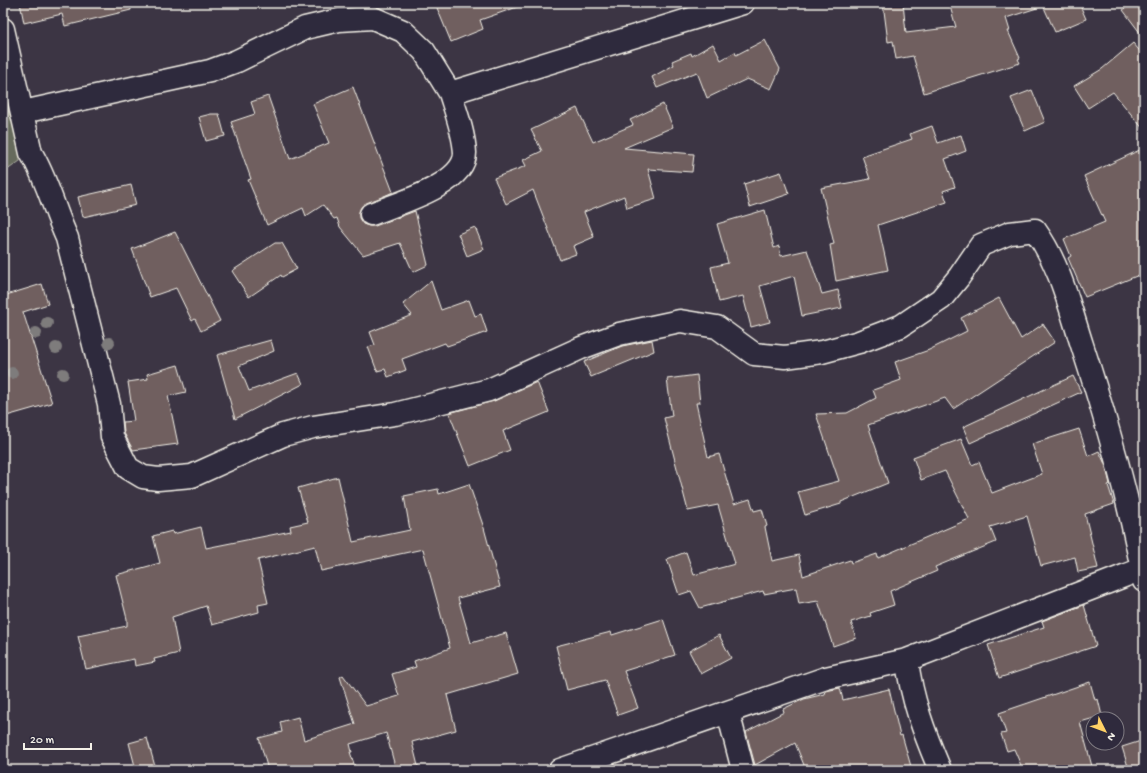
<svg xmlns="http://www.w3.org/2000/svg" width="1147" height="773" font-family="'Gochi Hand',sans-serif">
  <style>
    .green { fill: #666a5c; stroke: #adaea2 }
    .building { fill: #705f5e; stroke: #f4f1e8 }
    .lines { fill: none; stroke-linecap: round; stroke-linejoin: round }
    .street-casing { stroke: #f4f1e8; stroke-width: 25 }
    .street { stroke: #2f2a3d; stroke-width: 22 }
    .tree { fill: #7e7b7c }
  </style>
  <rect width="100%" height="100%" fill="#3c3544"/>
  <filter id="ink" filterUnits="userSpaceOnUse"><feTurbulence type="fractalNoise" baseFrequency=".025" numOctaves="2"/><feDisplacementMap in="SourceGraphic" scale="8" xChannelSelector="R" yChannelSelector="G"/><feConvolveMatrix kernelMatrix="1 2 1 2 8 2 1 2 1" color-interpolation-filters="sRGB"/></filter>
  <g filter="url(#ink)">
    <path class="green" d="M5 103 21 143 20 161 3 173V104Z"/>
    <path class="building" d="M20 3H130L131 10 65 26 62 14 24 23Z
      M435 3H520V6L480 20 483 29 451 42Z
      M883 3H903L906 33 956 27 949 3H1040V7L1006 18 1010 31H1008L1020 58 1018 59 1020 63 924 93 913 56 896 59 893 41 888 42Z
      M1042 3H1079L1086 19 1055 32Z
      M1133 3H1144V38L1123 10Z
      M765 40 780 69 771 89 747 79 707 98 697 72 657 88 652 77 674 65 672 61 691 53 692 56 713 44 721 60 735 52 736 55Z
      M1133 43 1144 56V130L1113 92 1088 108 1074 86 1102 69Z
      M353 87 393 192 362 206 359 212V218L363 224 369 226H375L415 211 428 265 413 272 400 243 363 255 340 227 337 218 334 219 323 205 306 216 303 208 267 225 248 180 251 179 231 122 255 114 251 102 268 96 290 159 329 143 313 104Z
      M1032 90 1045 122 1025 131 1011 98Z
      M663 104 673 127 624 148 694 154 692 172 648 169 656 199 627 208 624 196 584 212 594 237 573 246 576 254 560 260 533 190 506 204 494 178 526 166 523 160 542 151 531 130 577 108 593 142 633 125 630 120Z
      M211 114H219L225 136 206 141 199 117Z
      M932 126 938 143 961 135 966 151 945 159 955 187 943 191 947 202 878 225 888 270 836 281 830 245 834 244 821 188 870 179 862 156 912 139 910 134Z
      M1144 148V273L1085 297 1068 258 1071 256 1064 239 1105 222 1084 176Z
      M781 172 789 194 750 207 744 184Z
      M131 185 136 205 83 217 78 197Z
      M765 210 774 248 779 246 781 256 807 250 822 294 838 290 842 308 802 316 794 276 760 286 770 322 751 327 743 296 719 302 711 267 728 263 717 224Z
      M475 227 484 249 467 256 458 234Z
      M175 232 220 321 201 331 195 319 192 321 176 288 150 297 132 249Z
      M275 243H282L297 269 282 277 281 275 249 297 232 271Z
      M431 281 441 310 469 300 475 316 481 314 487 332 447 346 445 343 402 359 406 370 388 377 385 369 377 371 368 347 375 345 370 332 412 315 403 304Z
      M42 284 48 304 23 312 52 403 3 417V296Z
      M999 298 1021 339 1043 324 1055 342 953 409 945 398 868 425 888 483 841 502V504L805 515 798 492 839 481 816 414 847 413 876 398 873 390 901 380 895 362 929 350 967 331 961 318Z
      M271 340 274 351 239 366 249 391 298 373 303 384 235 419 217 355Z
      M652 340 654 351 591 377 584 362 622 346Z
      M178 365 186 392 168 396 178 444 133 450 124 433 123 422 134 421 128 382 148 379 147 374Z
      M697 375 700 403H696L708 457 719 454 734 504 750 499 754 511 762 509 767 526 765 527 772 561 799 555 803 576 850 560 851 563 877 554 878 558 969 519 945 471 921 480 913 457 961 439 972 465 979 462 992 493 1042 474 1032 444 1079 429 1088 456 1099 451 1105 464 1110 484 1108 485 1114 504 1085 514 1098 568 1078 572 1075 557 1041 566 1027 516 990 527 996 542 935 567 937 571 890 591 894 605 870 613 871 616 851 622 856 638 833 646 818 601 799 604 796 588 764 594 763 591 700 608 691 591 679 595 667 559 686 552 694 575 735 564 718 505 688 511 664 418 672 416 667 379Z
      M1073 376 1081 392 970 443 963 427Z
      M537 382 549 412 503 431 510 450 470 466 449 413 494 401Z
      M338 477 353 542 410 530 404 496 438 489 439 494 469 484 484 528 500 587 458 598 471 643 506 633 518 674 447 695 456 730 412 742 419 770H396L386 733 350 744 352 752H350L356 770H268L259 738 282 732 280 722 298 717 304 740 355 724 340 677 343 675 366 706 399 696 392 674 416 667 414 661 450 648 423 549 321 571 315 546 258 560 268 603 258 605 259 612 212 625 206 606 172 617 179 653 154 659 155 662 135 666 134 659 86 669 78 636 127 626V619L116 575 160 563 153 536 172 531 173 534 201 527 206 548 291 531 290 526 308 522 298 488Z
      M1084 605 1096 646 999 678 988 645 1044 627 1042 621Z
      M663 619 675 655 624 671 638 708 618 715 605 680 567 690 556 646 611 632 612 635Z
      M719 635 731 658 701 674 689 651Z
      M1090 682 1095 700 1098 699 1102 716 1080 722 1093 770H1023L1014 749 1007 751 1001 734 1006 733 999 713Z
      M840 688 843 700 889 689 900 736 902 735 912 770H806L795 743 755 765 746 732 784 712 783 709 804 699 825 694 826 691Z
      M147 738 156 770H136L129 743Z
      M1144 740V770H1129L1122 747Z"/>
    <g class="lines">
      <g class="street-casing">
        <path id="street" d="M3 29 31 153C47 179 54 210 67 238L109 404 112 437 128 468 143 477 158 479 192 476 283 435 313 427 395 414 489 390 581 348 619 334 680 321 717 327 754 354 785 357 822 352 859 342 901 326 941 299 959 277 981 245 1010 233 1035 230C1060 265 1069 305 1082 345 1107 422 1130 501 1144 581
          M23 112 210 71 237 61 305 28 339 20 373 18 403 31 424 51 450 93 743 3
          M371 214C396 204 465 185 465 153 464 133 456 112 450 93
          M907 660C911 698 925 735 940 770
          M728 712 743 770
          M560 770 826 678 907 660 1142 569"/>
      </g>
      <use href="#street" class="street"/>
    </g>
    <g class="tree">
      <circle cx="47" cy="323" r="6"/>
      <circle cx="36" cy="333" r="6"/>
      <circle cx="109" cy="343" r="6"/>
      <circle cx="56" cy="348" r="6"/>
      <circle cx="12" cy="373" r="6"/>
      <circle cx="63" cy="374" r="6"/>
    </g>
  </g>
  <rect width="1147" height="773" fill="none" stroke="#2f2a3d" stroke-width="16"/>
  <rect x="8" y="8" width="1131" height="757" fill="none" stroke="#f4f1e8" stroke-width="1.5" filter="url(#ink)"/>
  <g transform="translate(1105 731) rotate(132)"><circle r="19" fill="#2f2a3d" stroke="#7e7a81"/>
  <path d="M0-3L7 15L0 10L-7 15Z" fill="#ffd166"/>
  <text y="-6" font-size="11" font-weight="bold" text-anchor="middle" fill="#f4f1e8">N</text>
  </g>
  <path d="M24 743v6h67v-6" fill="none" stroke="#f4f1e8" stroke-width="2"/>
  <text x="30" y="743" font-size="12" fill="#f4f1e8" stroke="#2f2a3d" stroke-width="3" paint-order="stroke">20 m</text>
</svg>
